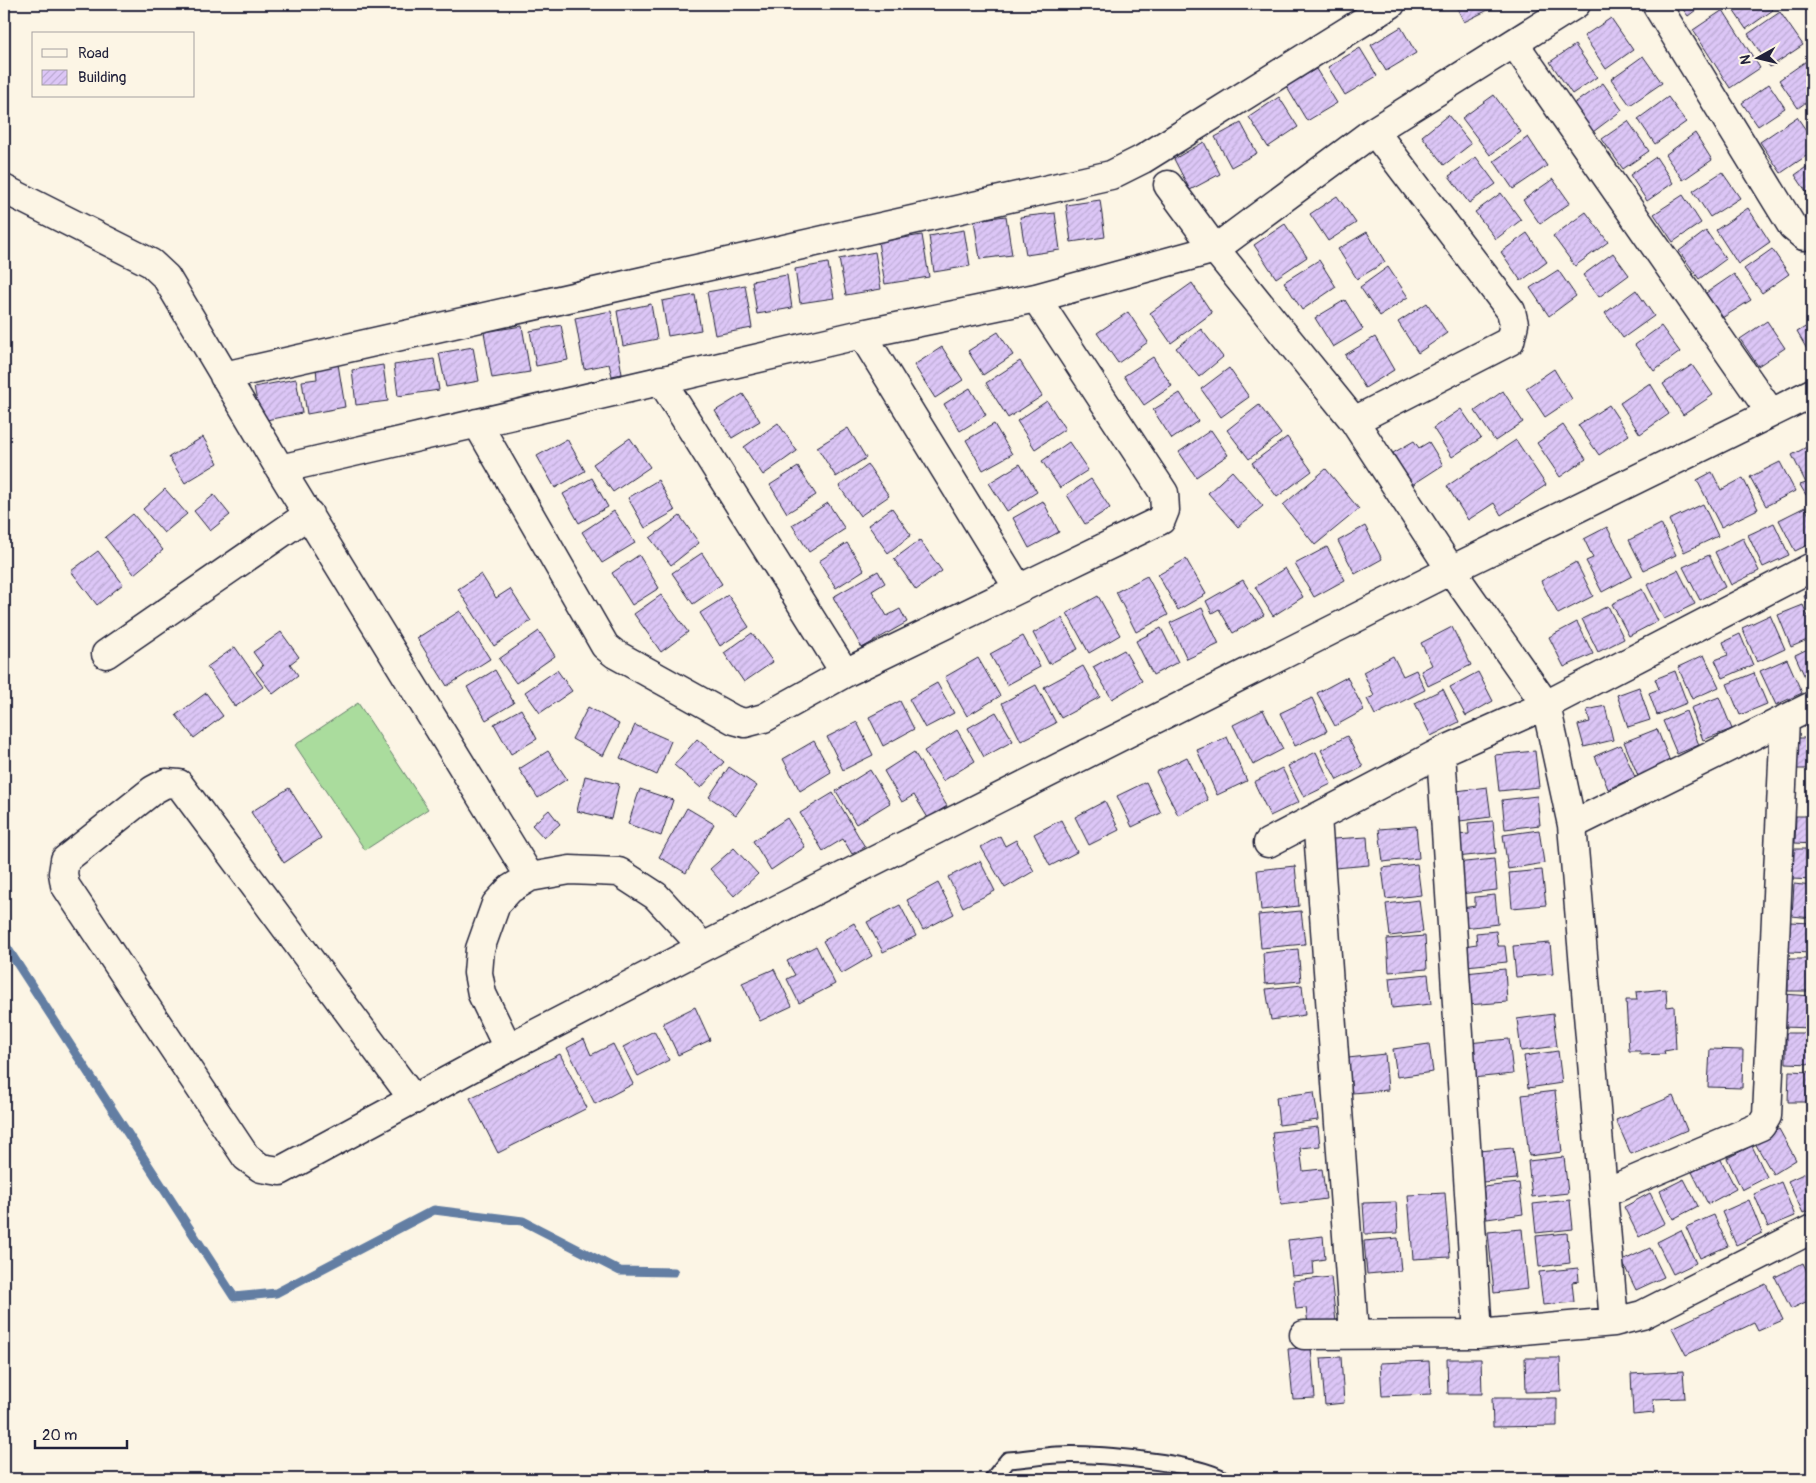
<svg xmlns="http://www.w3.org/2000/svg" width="1816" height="1483" font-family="Pangolin,sans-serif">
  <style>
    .grass { fill: #aadc9d; stroke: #667f6c }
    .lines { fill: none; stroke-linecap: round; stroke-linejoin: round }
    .stream { stroke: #637ea3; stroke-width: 9 }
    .building { fill: url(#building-hatch); stroke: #22223b }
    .lane-casing { stroke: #22223b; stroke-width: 19 }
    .street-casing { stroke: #22223b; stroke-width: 31 }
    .lane { stroke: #fcf5e5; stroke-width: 15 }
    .street { stroke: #fcf5e5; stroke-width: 28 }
  </style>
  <defs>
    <pattern id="building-hatch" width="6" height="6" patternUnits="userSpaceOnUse" patternTransform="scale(1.25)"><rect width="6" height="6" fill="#dcc6f6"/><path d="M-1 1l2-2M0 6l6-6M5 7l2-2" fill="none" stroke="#bcaad4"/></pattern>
  </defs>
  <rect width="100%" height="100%" fill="#fcf5e5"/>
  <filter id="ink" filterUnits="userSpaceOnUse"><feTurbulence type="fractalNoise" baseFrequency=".02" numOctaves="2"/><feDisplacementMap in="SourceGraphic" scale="10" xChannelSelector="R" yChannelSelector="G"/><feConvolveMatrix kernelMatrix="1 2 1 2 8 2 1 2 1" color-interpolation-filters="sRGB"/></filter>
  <g filter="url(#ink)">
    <path class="grass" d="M358 703 428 809 365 850 295 745Z"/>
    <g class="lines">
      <path class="stream" d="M4 943 234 1297 276 1293 434 1210 523 1221 620 1271 674 1272"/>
    </g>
    <path class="building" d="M1455 4H1491L1492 8 1464 22Z
      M1679 4H1704L1688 16Z
      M1729 4H1769L1773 10 1746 29Z
      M1723 10 1760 68 1730 88 1693 30Z
      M1780 12 1803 45 1770 67 1748 34Z
      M1611 18 1633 50 1606 69 1584 36Z
      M1401 27 1416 53 1386 71 1371 45Z
      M1575 45 1597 77 1572 94 1550 62Z
      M1360 48 1377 76 1345 95 1328 67Z
      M1643 56 1662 83 1630 105 1611 79Z
      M1812 57V98L1798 108 1779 80Z
      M1316 69 1337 103 1307 121 1286 86Z
      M1603 83 1622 110 1589 135 1569 107Z
      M1769 84 1785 108 1758 126 1742 103Z
      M1494 95 1521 132 1490 155 1462 118Z
      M1279 97 1298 127 1268 147 1249 117Z
      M1668 97 1686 122 1655 144 1638 119Z
      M1812 112V123L1808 116Z
      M1448 115 1471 144 1444 165 1422 136Z
      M1797 117 1812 139V152L1781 173 1760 142Z
      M1628 121 1649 151 1623 169 1602 139Z
      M1241 123 1257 153 1231 167 1215 137Z
      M1695 133 1712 160 1683 180 1665 155Z
      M1528 137 1547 166 1513 189 1494 161Z
      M1204 142 1220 174 1190 190 1174 159Z
      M1476 157 1496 184 1469 203 1449 176Z
      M1656 157 1673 183 1647 201 1630 175Z
      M1812 163V200L1795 175Z
      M1722 172 1740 198 1710 217 1693 191Z
      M1553 179 1570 203 1540 224 1523 200Z
      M1501 193 1521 220 1496 239 1475 212Z
      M1683 195 1701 223 1673 242 1654 214Z
      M1337 196 1356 223 1328 241 1310 214Z
      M1100 200 1105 237 1071 242 1066 205Z
      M1748 208 1770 242 1738 264 1716 230Z
      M1586 212 1608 242 1575 266 1553 236Z
      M1055 213 1060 250 1026 255 1020 217Z
      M1006 216 1012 255 980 259 974 220Z
      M1285 224 1307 257 1276 278 1254 245Z
      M964 230 970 266 934 272 929 236Z
      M1706 231 1726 259 1699 279 1679 251Z
      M1367 232 1385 262 1357 279 1338 249Z
      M1527 233 1547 262 1521 281 1501 252Z
      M922 235 929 277 885 284 878 242Z
      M1772 249 1789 274 1762 293 1744 269Z
      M875 252 881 289 846 295 839 259Z
      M1613 253 1629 275 1599 297 1583 275Z
      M1319 260 1336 287 1302 310 1284 282Z
      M828 263 834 298 800 303 795 269Z
      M1388 267 1408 297 1380 316 1360 287Z
      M1558 270 1576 296 1549 316 1530 288Z
      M1734 274 1751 300 1722 318 1706 293Z
      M787 275 792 308 757 314 752 281Z
      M1192 283 1212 313 1171 343 1150 313Z
      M745 285 752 328 715 335 707 292Z
      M1636 290 1654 316 1623 338 1605 313Z
      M695 295 701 330 668 336 662 301Z
      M1345 300 1363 329 1333 347 1315 318Z
      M1427 303 1447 333 1418 353 1398 322Z
      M651 304 657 339 623 346 617 311Z
      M611 311 622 374 612 376 609 364 584 369 575 318Z
      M1128 312 1148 342 1118 363 1097 333Z
      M1767 321 1785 348 1758 366 1740 339Z
      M1812 323V358L1797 332Z
      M561 325 568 360 536 366 530 331Z
      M522 326 530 372 492 378 484 332Z
      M1661 326 1680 352 1654 371 1635 345Z
      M1201 329 1223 357 1199 377 1176 348Z
      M998 332 1013 355 983 375 968 351Z
      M1375 337 1394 370 1365 388 1345 355Z
      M473 347 479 381 446 387 439 353Z
      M942 347 963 380 935 398 914 365Z
      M1153 357 1172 386 1144 405 1124 376Z
      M434 359 439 390 398 396 394 365Z
      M1020 361 1042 396 1008 418 986 383Z
      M338 364 345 407 307 414 302 381 317 379 316 368Z
      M383 365 388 401 356 405 352 370Z
      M1692 365 1713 395 1683 415 1663 384Z
      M1229 368 1249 397 1221 417 1201 389Z
      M1554 369 1572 399 1545 417 1526 388Z
      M296 379 302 413 261 421 254 387Z
      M1650 383 1669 414 1640 434 1620 403Z
      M970 388 986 415 960 431 944 404Z
      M1503 391 1523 422 1495 441 1475 411Z
      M1180 393 1198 421 1172 439 1153 410Z
      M743 394 760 421 732 438 715 411Z
      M1047 401 1065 429 1035 449 1017 421Z
      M1259 405 1281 434 1249 459 1227 430Z
      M1609 405 1629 435 1599 455 1578 425Z
      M1461 409 1481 438 1452 457 1433 428Z
      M778 423 797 451 763 475 744 447Z
      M994 424 1012 454 983 470 966 440Z
      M1563 425 1586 459 1560 477 1537 443Z
      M848 428 866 458 836 477 817 447Z
      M1211 430 1228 455 1196 477 1179 452Z
      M203 437 218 463 185 483 169 457Z
      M1287 437 1312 471 1277 497 1252 463Z
      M630 438 650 467 613 492 593 464Z
      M567 439 585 471 555 488 537 456Z
      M1516 440 1546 485 1501 515 1494 503 1468 520 1447 486Z
      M1414 441 1419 448 1429 442 1443 465 1412 485 1393 453Z
      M1069 442 1088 470 1060 488 1042 461Z
      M1812 444V492L1806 495 1800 485 1806 483 1792 455Z
      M1780 462 1795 491 1766 506 1750 477Z
      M1020 464 1037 492 1007 511 989 483Z
      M868 465 889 496 860 516 839 486Z
      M798 467 816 495 787 513 770 485Z
      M1326 469 1359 509 1315 545 1283 505Z
      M1232 471 1263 506 1238 527 1208 493Z
      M1712 472 1721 490 1743 478 1758 509 1721 527 1697 480Z
      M592 478 608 507 579 523 563 494Z
      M1091 479 1110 508 1085 524 1067 495Z
      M658 480 675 511 645 528 628 498Z
      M165 489 187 514 164 533 143 509Z
      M214 495 230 515 210 531 194 511Z
      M1043 501 1059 532 1029 548 1013 518Z
      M828 503 845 529 809 552 792 525Z
      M1703 504 1718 536 1684 552 1669 520Z
      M1805 507 1812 521V543L1795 551 1779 520Z
      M892 508 911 535 888 553 868 525Z
      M614 511 635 543 602 563 582 532Z
      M133 514 163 550 134 574 105 537Z
      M680 516 699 543 671 565 650 538Z
      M1774 523 1789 555 1763 567 1748 535Z
      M1661 524 1676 555 1644 570 1629 540Z
      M1365 526 1382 559 1355 574 1338 541Z
      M1607 527 1632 576 1602 592 1586 561 1593 558 1584 539Z
      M1743 538 1759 571 1731 585 1715 552Z
      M920 540 942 571 916 590 894 559Z
      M847 543 864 570 836 588 819 561Z
      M1327 547 1345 580 1314 597 1295 564Z
      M98 551 123 584 97 605 71 571Z
      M702 553 722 584 693 604 672 573Z
      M639 555 659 588 632 605 612 573Z
      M1709 555 1725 587 1700 600 1683 567Z
      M1186 559 1206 594 1178 610 1158 575Z
      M1576 562 1593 596 1558 614 1541 581Z
      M1285 568 1303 597 1273 616 1255 587Z
      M1678 570 1695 604 1664 619 1647 585Z
      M878 571 885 583 872 591 887 616 900 609 907 622 862 648 833 597Z
      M481 574 496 598 510 589 531 621 494 646 458 589Z
      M1147 576 1168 615 1136 632 1116 592Z
      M1243 580 1264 615 1233 633 1219 609 1212 613 1206 601Z
      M1642 589 1658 621 1629 636 1612 604Z
      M1812 592V615L1804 596Z
      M661 595 688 632 661 652 634 614Z
      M728 595 749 627 720 646 700 613Z
      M1098 596 1120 635 1089 653 1067 613Z
      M1803 605 1812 626V638L1791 647 1778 615Z
      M1608 606 1624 639 1598 652 1582 619Z
      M1202 608 1219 644 1187 659 1170 623Z
      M460 611 490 659 447 686 417 638Z
      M1770 615 1785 649 1757 662 1742 628Z
      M1062 618 1078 649 1049 664 1033 633Z
      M1577 622 1593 654 1564 667 1549 637Z
      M1452 627 1471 665 1428 686 1421 671 1432 665 1421 643Z
      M1161 628 1178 662 1153 675 1136 641Z
      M539 631 555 656 516 683 499 659Z
      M281 632 299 657 290 664 298 675 273 694 256 672 263 666 253 652Z
      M752 633 773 662 744 682 724 653Z
      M1740 634 1753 665 1723 678 1715 660 1728 655 1723 642Z
      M1023 636 1040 667 1007 685 990 654Z
      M235 647 263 687 235 707 207 667Z
      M1812 647V685L1809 686 1795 655Z
      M1124 650 1142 681 1112 699 1093 667Z
      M1704 655 1719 687 1692 699 1678 667Z
      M1393 656 1403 676 1416 670 1425 690 1375 715 1367 699 1374 696 1363 672Z
      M978 658 1000 696 967 716 945 677Z
      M1787 659 1802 693 1776 705 1760 671Z
      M1083 666 1100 697 1061 718 1044 687Z
      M495 670 514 703 486 720 467 687Z
      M557 670 572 691 540 713 525 692Z
      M1675 671 1687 703 1657 715 1649 693 1659 689 1655 679Z
      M1478 672 1493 701 1466 716 1450 687Z
      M1754 673 1767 704 1740 715 1727 684Z
      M1347 677 1364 710 1335 726 1317 693Z
      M937 683 954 713 925 728 909 699Z
      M1036 685 1056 723 1021 741 1002 703Z
      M1639 687 1650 720 1628 727 1617 695Z
      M1443 689 1459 722 1431 736 1415 703Z
      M206 693 223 716 194 738 176 715Z
      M1719 697 1732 729 1703 740 1691 708Z
      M1312 698 1327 731 1295 746 1280 713Z
      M900 701 914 729 883 746 869 717Z
      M1605 706 1613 740 1584 747 1578 725 1590 722 1587 710Z
      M588 707 619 724 603 756 572 739Z
      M521 709 537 739 511 754 494 724Z
      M1263 710 1283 749 1253 765 1233 725Z
      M1686 711 1699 745 1677 754 1663 721Z
      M996 712 1013 741 984 757 968 728Z
      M857 722 873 755 843 770 827 737Z
      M635 725 671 741 657 775 620 758Z
      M1657 729 1671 764 1639 778 1624 742Z
      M957 730 975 761 943 781 924 751Z
      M1347 736 1363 767 1337 780 1321 750Z
      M1227 737 1247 781 1217 795 1197 750Z
      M1796 738H1812V769H1795Z
      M697 739 724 762 701 788 674 765Z
      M814 741 831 772 800 791 783 759Z
      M1621 745 1635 777 1608 789 1595 756Z
      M548 751 567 779 538 798 519 769Z
      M1535 751 1539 787 1499 791 1495 755Z
      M914 752 947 806 928 818 914 795 902 802 884 771Z
      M1316 752 1331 784 1304 797 1288 766Z
      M1187 757 1208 800 1178 815 1156 772Z
      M729 767 757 786 736 815 709 797Z
      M1282 768 1299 802 1270 816 1254 782Z
      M870 770 890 803 856 824 836 791Z
      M585 776 619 784 611 819 577 811Z
      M1146 782 1161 813 1132 827 1117 796Z
      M1487 787 1491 817 1452 822 1449 792Z
      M289 788 321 838 284 863 251 812Z
      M640 789 673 800 661 836 628 824Z
      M833 793 865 847 852 854 843 839 823 851 800 813Z
      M1537 796 1540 825 1505 829 1502 800Z
      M1105 801 1119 830 1089 845 1075 817Z
      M687 808 714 824 686 873 659 857Z
      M549 810 560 824 544 838 532 825Z
      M1796 816H1812V844L1795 843Z
      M787 818 805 847 771 870 753 841Z
      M1061 820 1077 852 1050 866 1034 834Z
      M1493 821 1496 853 1456 857 1454 835 1469 834 1468 823Z
      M1416 826 1419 858 1383 862 1379 829Z
      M1539 830 1544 863 1508 869 1503 835Z
      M1000 836 1005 846 1016 840 1034 871 1005 888 981 847Z
      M1367 837 1369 865 1335 868 1333 839Z
      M734 848 758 874 734 896 710 869Z
      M1794 849H1812V880L1793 879Z
      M1494 859 1497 890 1459 894 1456 863Z
      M980 861 995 891 963 907 948 877Z
      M1417 864 1421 895 1386 899 1382 868Z
      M1295 866 1299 906 1261 910 1257 870Z
      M1542 870 1546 905 1512 908 1509 873Z
      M938 883 954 914 923 930 907 900Z
      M1794 884 1812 886V918L1792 916Z
      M1495 895 1498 924 1464 928 1462 908 1475 906V897Z
      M1419 900 1423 932 1390 936 1386 904Z
      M900 905 916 936 883 952 867 922Z
      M1301 911 1305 944 1261 948 1258 915Z
      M1790 922 1812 923V953L1789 952Z
      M854 923 872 956 841 974 823 941Z
      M1496 931 1498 946H1505L1507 962 1466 966 1463 946 1477 944 1476 933Z
      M1425 936 1427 969 1389 972 1387 939Z
      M1550 943 1553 974 1516 977 1513 946Z
      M816 946 835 984 799 1003 787 979 795 975 787 961Z
      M1298 949 1301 981 1265 984 1263 953Z
      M1788 959H1812V991H1788Z
      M774 969 792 1006 760 1021 742 983Z
      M1505 969 1507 1002 1467 1005 1465 973Z
      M1428 974 1431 1004 1392 1008 1389 978Z
      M1302 985 1305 1015 1271 1020 1266 989Z
      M1666 989 1667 1007 1674 1006 1676 1049 1664 1051 1665 1054 1640 1055V1051H1629L1626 1000H1637L1636 992Z
      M1783 994 1812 996V1028L1782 1027Z
      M695 1007 710 1040 678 1055 663 1023Z
      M1553 1014 1557 1046 1521 1051 1517 1019Z
      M654 1031 669 1060 638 1076 623 1047Z
      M1786 1033H1812V1064L1786 1063Z
      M584 1039 591 1055 613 1044 633 1084 595 1104 567 1048Z
      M1509 1039 1513 1074 1472 1078 1468 1043Z
      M1429 1044 1433 1072 1397 1077 1393 1049Z
      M1710 1049 1743 1050 1742 1088 1708 1087Z
      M1558 1051 1562 1083 1528 1088 1524 1056Z
      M560 1054 587 1108 498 1153 470 1098Z
      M1385 1054 1388 1090 1352 1093 1348 1058Z
      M1789 1071 1812 1072V1102H1788Z
      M1555 1091 1562 1152 1529 1156 1522 1095Z
      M1314 1092 1318 1120 1279 1125 1276 1097Z
      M1673 1096 1687 1130 1631 1154 1616 1120Z
      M1318 1127 1320 1146 1300 1148 1303 1171 1322 1169 1326 1199 1281 1205 1272 1132Z
      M1779 1129 1796 1160 1773 1174 1755 1143Z
      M1752 1146 1767 1177 1742 1190 1727 1158Z
      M1513 1148 1517 1179 1482 1182 1478 1151Z
      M1564 1157 1568 1193 1532 1197 1528 1161Z
      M1720 1158 1736 1189 1708 1204 1692 1172Z
      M1812 1170V1209L1803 1213 1788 1181Z
      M1684 1179 1698 1206 1673 1219 1660 1191Z
      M1781 1182 1795 1216 1768 1227 1754 1194Z
      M1519 1183 1523 1214 1487 1219 1483 1187Z
      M1445 1193 1450 1257 1413 1259 1408 1195Z
      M1650 1193 1665 1223 1639 1237 1624 1207Z
      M1570 1200 1573 1229 1536 1233 1533 1204Z
      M1749 1200 1762 1233 1736 1245 1722 1212Z
      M1396 1202 1398 1233 1365 1234 1363 1203Z
      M1714 1215 1728 1246 1700 1258 1686 1227Z
      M1522 1229 1528 1289 1494 1293 1488 1232Z
      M1681 1230 1696 1263 1673 1274 1657 1242Z
      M1567 1233 1570 1263 1539 1267 1536 1236Z
      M1323 1236 1325 1259 1313 1261 1314 1274 1292 1276 1288 1240Z
      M1398 1238 1401 1271 1367 1274 1364 1241Z
      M1650 1248 1664 1277 1636 1290 1622 1261Z
      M1803 1263 1812 1282V1299L1791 1309 1775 1277Z
      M1578 1268 1579 1281 1572 1282 1574 1302 1543 1305 1539 1272Z
      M1331 1277 1336 1322 1308 1325 1306 1308 1296 1309 1293 1281Z
      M1766 1284 1783 1320 1758 1331 1754 1323 1686 1355 1672 1328Z
      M1311 1347 1315 1398 1293 1399 1288 1349Z
      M1341 1357 1344 1403 1325 1405 1321 1358Z
      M1525 1358H1560L1561 1391 1526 1392Z
      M1447 1359H1481L1482 1394H1448Z
      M1429 1361 1431 1394 1382 1396 1380 1363Z
      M1683 1371 1685 1398 1653 1399 1654 1413 1633 1415 1631 1374Z
      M1492 1398H1557V1426L1493 1427Z"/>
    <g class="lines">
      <g class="lane-casing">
        <path id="lane" d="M993 1479 1008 1460C1024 1459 1041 1456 1057 1455 1091 1453 1197 1462 1223 1479"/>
      </g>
      <g class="street-casing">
        <path id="street" d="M1656 4 1792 226 1804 236 1812 234
          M1514 43 1771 413
          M1168 185 1215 249 1354 421 1451 570 1546 705 1572 825 1614 1322
          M4 189 151 263 166 277 280 469 530 877
          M862 334 1018 588
          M224 376 1111 175 1143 159 1391 4
          M661 380 845 673
          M1354 421 1510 341 1514 324 1511 311 1374 131
          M477 423 605 646 615 654 734 720 745 723 764 718 845 673 1161 520 1165 510 1164 493 1036 298
          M280 469 862 334 1036 298 1215 249 1374 131 1576 4
          M106 654 309 514
          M1441 752 1478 1334
          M1317 817 1354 1333
          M1572 825 1812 706
          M1268 843 1441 752 1546 705 1812 567
          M508 1048 482 994 478 973 480 949 496 904 510 889 530 877 570 870 619 872 656 896 703 947
          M414 1100 179 784 166 783 153 790 65 860 63 873 65 885 246 1157 261 1168 280 1171 508 1048 703 947 1451 570 1812 393
          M1604 1193 1761 1126 1767 1116 1785 719
          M1304 1335 1478 1334 1614 1322 1642 1315 1812 1229"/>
      </g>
      <use href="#lane" class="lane"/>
      <use href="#street" class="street"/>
    </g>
  </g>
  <rect width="1816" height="1483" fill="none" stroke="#fcf5e5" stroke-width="20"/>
  <rect x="10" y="10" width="1796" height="1463" fill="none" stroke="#22223b" stroke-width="2" filter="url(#ink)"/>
  <rect x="32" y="32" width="162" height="65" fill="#fcf5e5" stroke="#a5a1a1"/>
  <rect x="42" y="49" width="25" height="8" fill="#fcf5e5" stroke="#a5a1a1"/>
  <text x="78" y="58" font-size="15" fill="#22223b">Road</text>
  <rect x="42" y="70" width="25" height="15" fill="url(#building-hatch)" stroke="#a5a1a1"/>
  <text x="78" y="82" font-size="15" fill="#22223b">Building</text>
  <g transform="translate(1758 58) rotate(262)" stroke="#fcf5e5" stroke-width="4" paint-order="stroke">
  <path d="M0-4L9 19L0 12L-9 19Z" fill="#22223b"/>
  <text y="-8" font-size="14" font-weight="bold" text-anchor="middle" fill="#22223b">N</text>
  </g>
  <path d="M35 1440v8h92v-8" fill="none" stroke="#22223b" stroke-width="2.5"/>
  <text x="42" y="1440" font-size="15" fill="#22223b" stroke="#fcf5e5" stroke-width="4" paint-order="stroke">20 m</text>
</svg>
